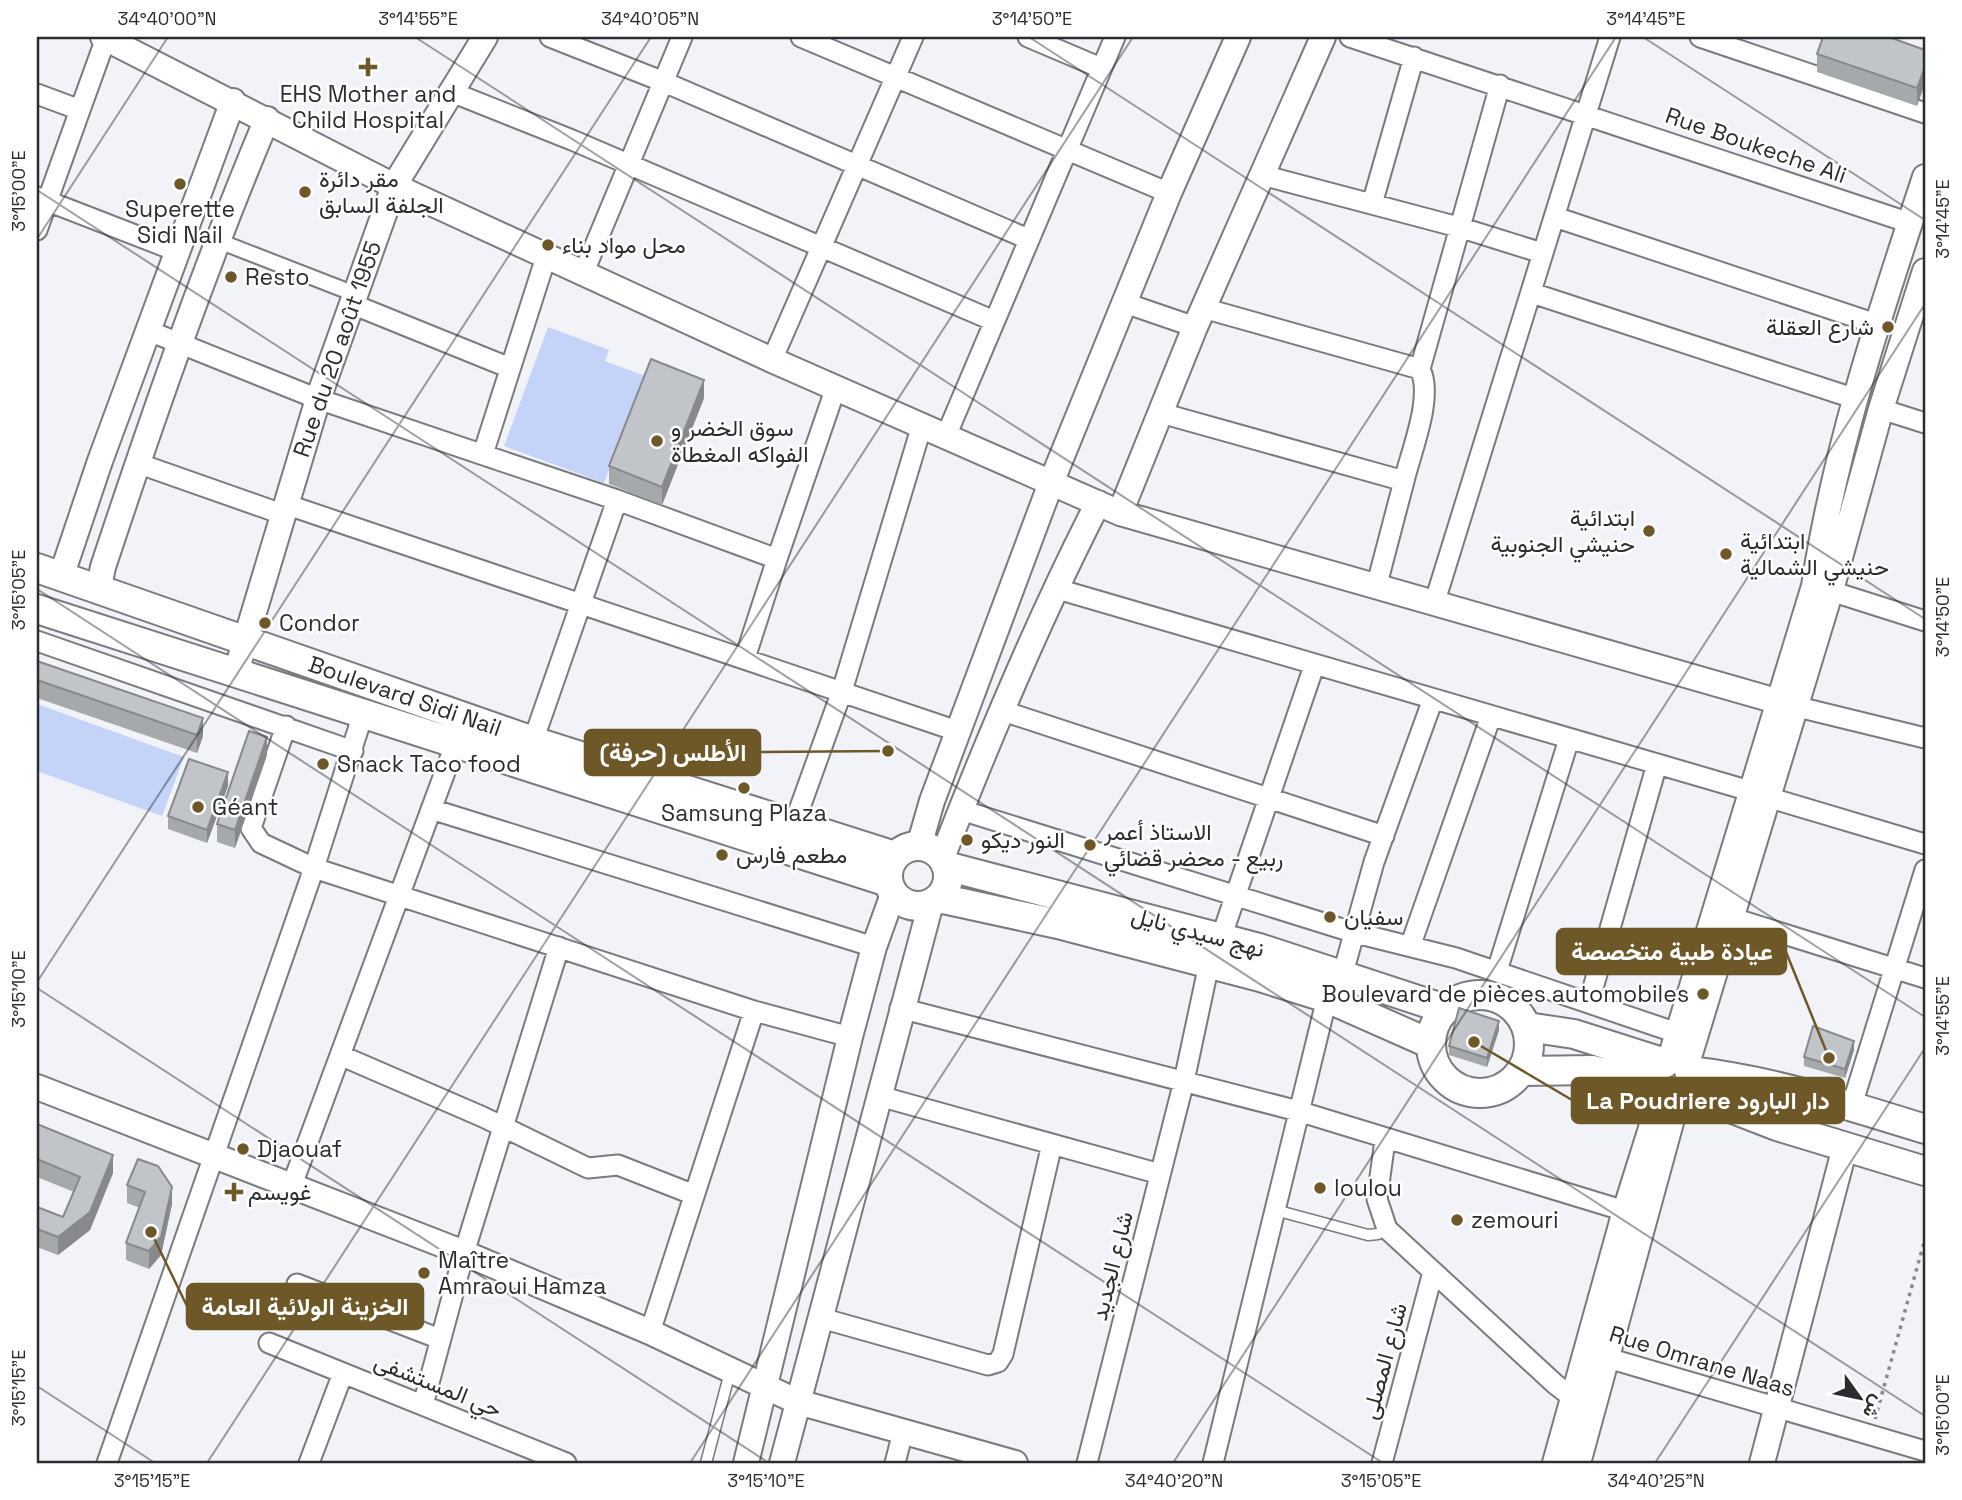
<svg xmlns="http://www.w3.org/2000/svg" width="1962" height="1500" font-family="'Space Grotesk',Vazirmatn,sans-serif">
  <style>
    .green { fill: #c3d4f8 }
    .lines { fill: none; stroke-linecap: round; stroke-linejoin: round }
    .service-casing { stroke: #797b7f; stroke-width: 13 }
    .pedestrian-casing { stroke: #797b7f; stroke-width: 18 }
    .minor-casing { stroke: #797b7f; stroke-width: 23 }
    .tertiary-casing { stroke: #797b7f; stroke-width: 28 }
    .secondary-casing { stroke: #797b7f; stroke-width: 32 }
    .path { stroke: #87898c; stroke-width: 3.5; stroke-dasharray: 3.5 5; stroke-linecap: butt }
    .service { stroke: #fff; stroke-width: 10 }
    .pedestrian { stroke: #fff; stroke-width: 14 }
    .minor { stroke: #fff; stroke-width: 19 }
    .tertiary { stroke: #fff; stroke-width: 24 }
    .secondary { stroke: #fff; stroke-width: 28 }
    .wall { fill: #a6a9ac }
    .shaded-wall { fill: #87898c }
    .building { fill: #c1c4c8; stroke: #87898c; stroke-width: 2 }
    .ticks { fill: none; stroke: #2b2c2e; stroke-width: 2; stroke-opacity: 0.45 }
    .poi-dot { fill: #6e5828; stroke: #fff; stroke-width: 2.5 }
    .labels { text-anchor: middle; stroke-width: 5; stroke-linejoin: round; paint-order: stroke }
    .poi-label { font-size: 23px; fill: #2b2c2e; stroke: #fff; text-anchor: start }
    .street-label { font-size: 23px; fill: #2b2c2e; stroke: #fff }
    .leader { fill: none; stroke: #6e5828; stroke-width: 2.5 }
    .callout-dot { fill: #6e5828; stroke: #fff; stroke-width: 2.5 }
    .callout { fill: #6e5828; stroke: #6e5828; stroke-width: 2.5 }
    .callout-label { font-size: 24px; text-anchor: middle; font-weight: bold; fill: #fff }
    .neatline { fill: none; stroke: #2b2c2e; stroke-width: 2.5 }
    .ticks-label { font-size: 18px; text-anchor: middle; fill: #2b2c2e }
  </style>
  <rect width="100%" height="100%" fill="#f1f3f8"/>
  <path class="green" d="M548 327 609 350 605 361 645 376 604 483 504 446Z
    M37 704 184 757 162 816 37 771Z"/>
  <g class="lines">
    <g class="service-casing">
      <path id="service" d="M1275 1210 1368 1235 1378 1234 1387 1229
        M706 1463 730 1372"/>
    </g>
    <g class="pedestrian-casing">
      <path id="pedestrian" d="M216 240 355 294"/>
    </g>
    <g class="minor-casing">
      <path id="minor" d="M550 37 664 82 1028 239
        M801 37 1169 193
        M1028 37 1101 68
        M1350 37 1910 223
        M1700 37 1925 113
        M449 91 572 140 994 321
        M37 94 80 110 106 38
        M1262 175 1462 228 1542 253
        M37 197 179 252
        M1372 204 1414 57
        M1555 217 1879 325
        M37 230 80 110
        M583 274 682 37
        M1532 293 1856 399
        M1125 303 1195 327
        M352 304 510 368
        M1203 308 1420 369 1500 85
        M149 331 318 399 617 500 777 559 836 387
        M772 360 913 37
        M1881 409 1925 423
        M1161 413 1404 481C1411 451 1434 397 1420 369
        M946 436 1115 37
        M483 454 546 257
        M137 463 282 514
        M285 504 960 732
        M1377 584 1404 481
        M1818 587 1925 621
        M1054 588 1750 791
        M1435 601 1610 37
        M37 641 353 751
        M745 658 777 559
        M1794 706 1925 738
        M1000 710 1384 836
        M286 726 251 828 261 843 314 868 754 1011 850 1037
        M533 741 617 500
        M1767 797 1925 844
        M431 809 874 947
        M961 810 1352 932 1456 958 1677 1033
        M794 824 842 691 922 425
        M1720 914 1925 978
        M1221 938 1314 666
        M1411 944 1491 716
        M1497 971 1569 739
        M1343 973 1374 862 1433 699
        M1589 1002 1657 764
        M900 1008 1298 1111 1625 1211
        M342 1056 483 1117 588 1168 618 1165 692 1194
        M879 1096 1160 1174
        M1852 1105 1925 870
        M1385 1140 1377 1199 1387 1229 1555 1384 1573 1398 1586 1402
        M292 1185 455 745
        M297 1284 440 1339
        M821 1318 988 1365 998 1362 1003 1354 1052 1144
        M650 1332 754 1011
        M269 1343 343 1373
        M1594 1354 1925 1451
        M423 1405 464 1253 559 947
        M107 1463 314 868 363 714
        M309 1463 343 1373 566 1463
        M895 1463 903 1432
        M1087 1463 1184 1081 1209 964
        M1213 1463 1327 998
        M1382 1463 1433 1272"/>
    </g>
    <g class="tertiary-casing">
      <path id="tertiary" d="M103 37 394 186 772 360 1120 513 1794 706
        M1120 513 1195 327 1323 37
        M61 577 100 461 233 101
        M98 591 103 567C153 416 205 266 267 119
        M236 672 318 399 394 186 485 37
        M919 846 932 801 1051 483 1169 193 1238 37
        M942 858C989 737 1039 618 1098 503
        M1669 1062 1814 586C1835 447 1881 310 1925 177
        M1686 1067 1831 590 1881 409 1925 271
        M37 1087 464 1253 650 1332 798 1402 1015 1463
        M746 1463 850 1037 874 947 893 894
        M782 1463 931 903
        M1555 1463 1625 1211 1663 1090
        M1578 1463 1679 1093
        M1762 1463 1845 1147"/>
    </g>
    <g class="secondary-casing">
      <path id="secondary" d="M37 568 533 741 895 856
        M37 609 888 882
        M888 876a30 30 0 1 1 60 0a30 30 0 1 1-60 0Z
        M946 866 1259 948 1445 1009
        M939 898 1058 924 1260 977 1327 998 1431 1044
        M1431 1044a49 49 0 1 1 98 0a49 49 0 1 1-98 0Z
        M1527 1027 1574 1034 1665 1063
        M1522 1071 1593 1070 1659 1086
        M1689 1071C1770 1080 1848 1105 1925 1129
        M1684 1090 1777 1126 1925 1171"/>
    </g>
    <path class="path" d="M1875 1419 1925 1239"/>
    <use href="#service" class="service"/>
    <use href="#pedestrian" class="pedestrian"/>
    <use href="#minor" class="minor"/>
    <use href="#tertiary" class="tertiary"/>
    <use href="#secondary" class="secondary"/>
  </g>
  <path class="wall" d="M1925 50 1917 106 1817 72V54Z
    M704 398 662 505 609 484V466Z
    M37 661 203 736 197 753 37 698Z
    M267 755 235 848 217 842V824Z
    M228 786 207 843 168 829V816Z
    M1499 1030 1487 1067 1449 1055V1046Z
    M1854 1050 1845 1078 1804 1066V1057Z
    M37 1124 113 1173 90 1230 58 1255 37 1247V1207L63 1217 74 1192 37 1177Z
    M138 1159 172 1204 161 1255 149 1269 126 1260V1243L140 1208 127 1203V1185Z"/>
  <path class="shaded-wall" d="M1925 67V84L1917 106V88Z
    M704 380V398L662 505V487Z
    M203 718V736L197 753V735Z
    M267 737V755L235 848V830Z
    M228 772V786L207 843V830Z
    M1499 1021V1030L1487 1067V1058Z
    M1854 1041V1050L1845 1078V1069Z
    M113 1155V1173L90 1230 58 1255V1237Z
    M172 1187V1204L161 1255 149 1269V1251Z"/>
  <path class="building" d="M1823 37H1889L1925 50V67L1917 88 1817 54Z
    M651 359 704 380 662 487 609 466Z
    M37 661 203 718 197 735 37 680Z
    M249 731 267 737 235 830 217 824Z
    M189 759 228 772 207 830 168 816Z
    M1459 1008 1499 1021 1487 1058 1449 1046Z
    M1813 1026 1854 1041 1845 1069 1804 1057Z
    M37 1124 113 1155 90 1212 58 1237 37 1229V1207L63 1217 80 1177 37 1159Z
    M138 1159 158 1166 172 1187 161 1237 149 1251 126 1243 145 1192 127 1185Z"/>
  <path class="ticks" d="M415 37 1925 1017M1029 37 1925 619M1643 37 1925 220M37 190 1925 1416M37 239 168 37M37 589 1383 1463M37 982 651 37M37 988 769 1463M37 1386 155 1463M207 1463 1133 37M690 1463 1616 37M1173 1463 1925 304M1655 1463 1925 1048"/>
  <g class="poi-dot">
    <path d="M364.5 56.5h7v7h7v7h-7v7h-7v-7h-7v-7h7z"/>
    <circle cx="180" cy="184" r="7"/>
    <circle cx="305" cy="192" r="7"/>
    <circle cx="548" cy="245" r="7"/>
    <circle cx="231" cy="277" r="7"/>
    <circle cx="1888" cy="327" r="7"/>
    <circle cx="657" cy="441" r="7"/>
    <circle cx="1649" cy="531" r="7"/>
    <circle cx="1726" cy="554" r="7"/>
    <circle cx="265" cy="623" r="7"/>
    <circle cx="323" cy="764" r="7"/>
    <circle cx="744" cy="788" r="7"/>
    <circle cx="198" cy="807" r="7"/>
    <circle cx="967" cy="840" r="7"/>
    <circle cx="1090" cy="845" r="7"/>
    <circle cx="722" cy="855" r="7"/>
    <circle cx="1330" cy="917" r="7"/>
    <circle cx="1703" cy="994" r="7"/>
    <circle cx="243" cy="1149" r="7"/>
    <circle cx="1320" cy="1188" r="7"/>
    <path d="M230.5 1181.5h7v7h7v7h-7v7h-7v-7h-7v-7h7z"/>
    <circle cx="1457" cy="1220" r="7"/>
    <circle cx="424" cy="1273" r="7"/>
  </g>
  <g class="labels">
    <g class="poi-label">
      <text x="368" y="102" text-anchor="middle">EHS Mother and<tspan x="368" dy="26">Child Hospital</tspan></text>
      <text x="319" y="187">مقر دائرة<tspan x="319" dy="26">الجلفة السابق</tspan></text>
      <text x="180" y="217" text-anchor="middle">Superette<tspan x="180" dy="26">Sidi Nail</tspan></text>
      <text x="562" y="253">محل مواد بناء</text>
      <text x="245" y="285">Resto</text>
      <text x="1874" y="335" text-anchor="end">شارع العقلة</text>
      <text x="671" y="436">سوق الخضر و<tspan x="671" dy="26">الفواكه المغطاة</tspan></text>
      <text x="1635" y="526" text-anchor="end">ابتدائية<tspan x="1635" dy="26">حنيشي الجنوبية</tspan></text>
      <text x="1740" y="549">ابتدائية<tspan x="1740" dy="26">حنيشي الشمالية</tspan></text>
      <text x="279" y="631">Condor</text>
      <text x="337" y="772">Snack Taco food</text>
      <text x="212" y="815">Géant</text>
      <text x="744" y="821" text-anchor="middle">Samsung Plaza</text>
      <text x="1104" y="840">الاستاذ أعمر<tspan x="1104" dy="26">ربيع - محضر قضائي</tspan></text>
      <text x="981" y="848">النور ديكو</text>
      <text x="736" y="863">مطعم فارس</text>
      <text x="1344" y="925">سفيان</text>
      <text x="1689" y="1002" text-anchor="end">Boulevard de pièces automobiles</text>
      <text x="257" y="1157">Djaouaf</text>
      <text x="1334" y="1196">loulou</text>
      <text x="248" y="1200">غويسم</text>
      <text x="1471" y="1228">zemouri</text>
      <text x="438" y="1268">Maître<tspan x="438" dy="26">Amraoui Hamza</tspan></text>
    </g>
    <g class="street-label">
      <text transform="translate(1756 145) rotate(19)" y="8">Rue Boukeche Ali</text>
      <text transform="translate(337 349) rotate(-71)" y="8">Rue du 20 août 1955</text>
      <text transform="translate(405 696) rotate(19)" y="8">Boulevard Sidi Nail</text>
      <text transform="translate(1198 932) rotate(15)" y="8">نهج سيدي نايل</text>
      <text transform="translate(1112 1266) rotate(-76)" y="8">شارع الجديد</text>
      <text transform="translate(1384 1361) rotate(-75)" y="8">شارع المصلى</text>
      <text transform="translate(1702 1361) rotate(17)" y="8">Rue Omrane Naas</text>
      <text transform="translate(438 1385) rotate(22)" y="8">حي المستشفى</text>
    </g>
  </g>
  <path class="leader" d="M888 751L760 752M1829 1058L1786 952M1474 1042L1572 1100M151 1232L187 1306"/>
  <g class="callout-dot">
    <circle cx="888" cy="751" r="7"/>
    <circle cx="1829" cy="1058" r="7"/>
    <circle cx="1474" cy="1042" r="7"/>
    <circle cx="151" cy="1232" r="7"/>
  </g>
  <g class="callout">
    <rect x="585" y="730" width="175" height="45" rx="7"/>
    <rect x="1557" y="929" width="229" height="45" rx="7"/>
    <rect x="1572" y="1078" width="272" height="45" rx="7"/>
    <rect x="187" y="1284" width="236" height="45" rx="7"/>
  </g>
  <g class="callout-label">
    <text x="673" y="761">الأطلس (حرفة)</text>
    <text x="1672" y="960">عيادة طبية متخصصة</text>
    <text x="1708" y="1109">La Poudriere دار البارود</text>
    <text x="305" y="1315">الخزينة الولائية العامة</text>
  </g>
  <rect width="1962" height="1500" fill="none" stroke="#ffffff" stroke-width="77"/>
  <g transform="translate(1860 1398) rotate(123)" stroke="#ffffff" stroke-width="5" paint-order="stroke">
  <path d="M0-5L12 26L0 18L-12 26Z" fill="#2b2c2e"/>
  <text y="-10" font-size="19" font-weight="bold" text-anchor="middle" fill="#2b2c2e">ش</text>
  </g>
  <rect x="38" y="38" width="1886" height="1424" class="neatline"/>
  <g class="ticks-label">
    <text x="167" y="25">34°40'00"N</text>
    <text x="418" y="25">3°14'55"E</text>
    <text x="650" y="25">34°40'05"N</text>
    <text x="1032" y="25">3°14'50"E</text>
    <text x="1646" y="25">3°14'45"E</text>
    <text transform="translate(19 191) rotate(-90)" y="6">3°15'00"E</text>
    <text transform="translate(1943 219) rotate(-90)" y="6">3°14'45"E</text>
    <text transform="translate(19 590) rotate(-90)" y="6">3°15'05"E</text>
    <text transform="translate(1943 617) rotate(-90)" y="6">3°14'50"E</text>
    <text transform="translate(19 989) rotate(-90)" y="6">3°15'10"E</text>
    <text transform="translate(1943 1016) rotate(-90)" y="6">3°14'55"E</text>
    <text transform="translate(19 1388) rotate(-90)" y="6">3°15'15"E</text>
    <text transform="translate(1943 1415) rotate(-90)" y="6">3°15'00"E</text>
    <text x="152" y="1487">3°15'15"E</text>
    <text x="766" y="1487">3°15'10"E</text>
    <text x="1174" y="1487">34°40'20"N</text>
    <text x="1381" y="1487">3°15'05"E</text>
    <text x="1656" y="1487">34°40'25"N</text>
  </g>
</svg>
